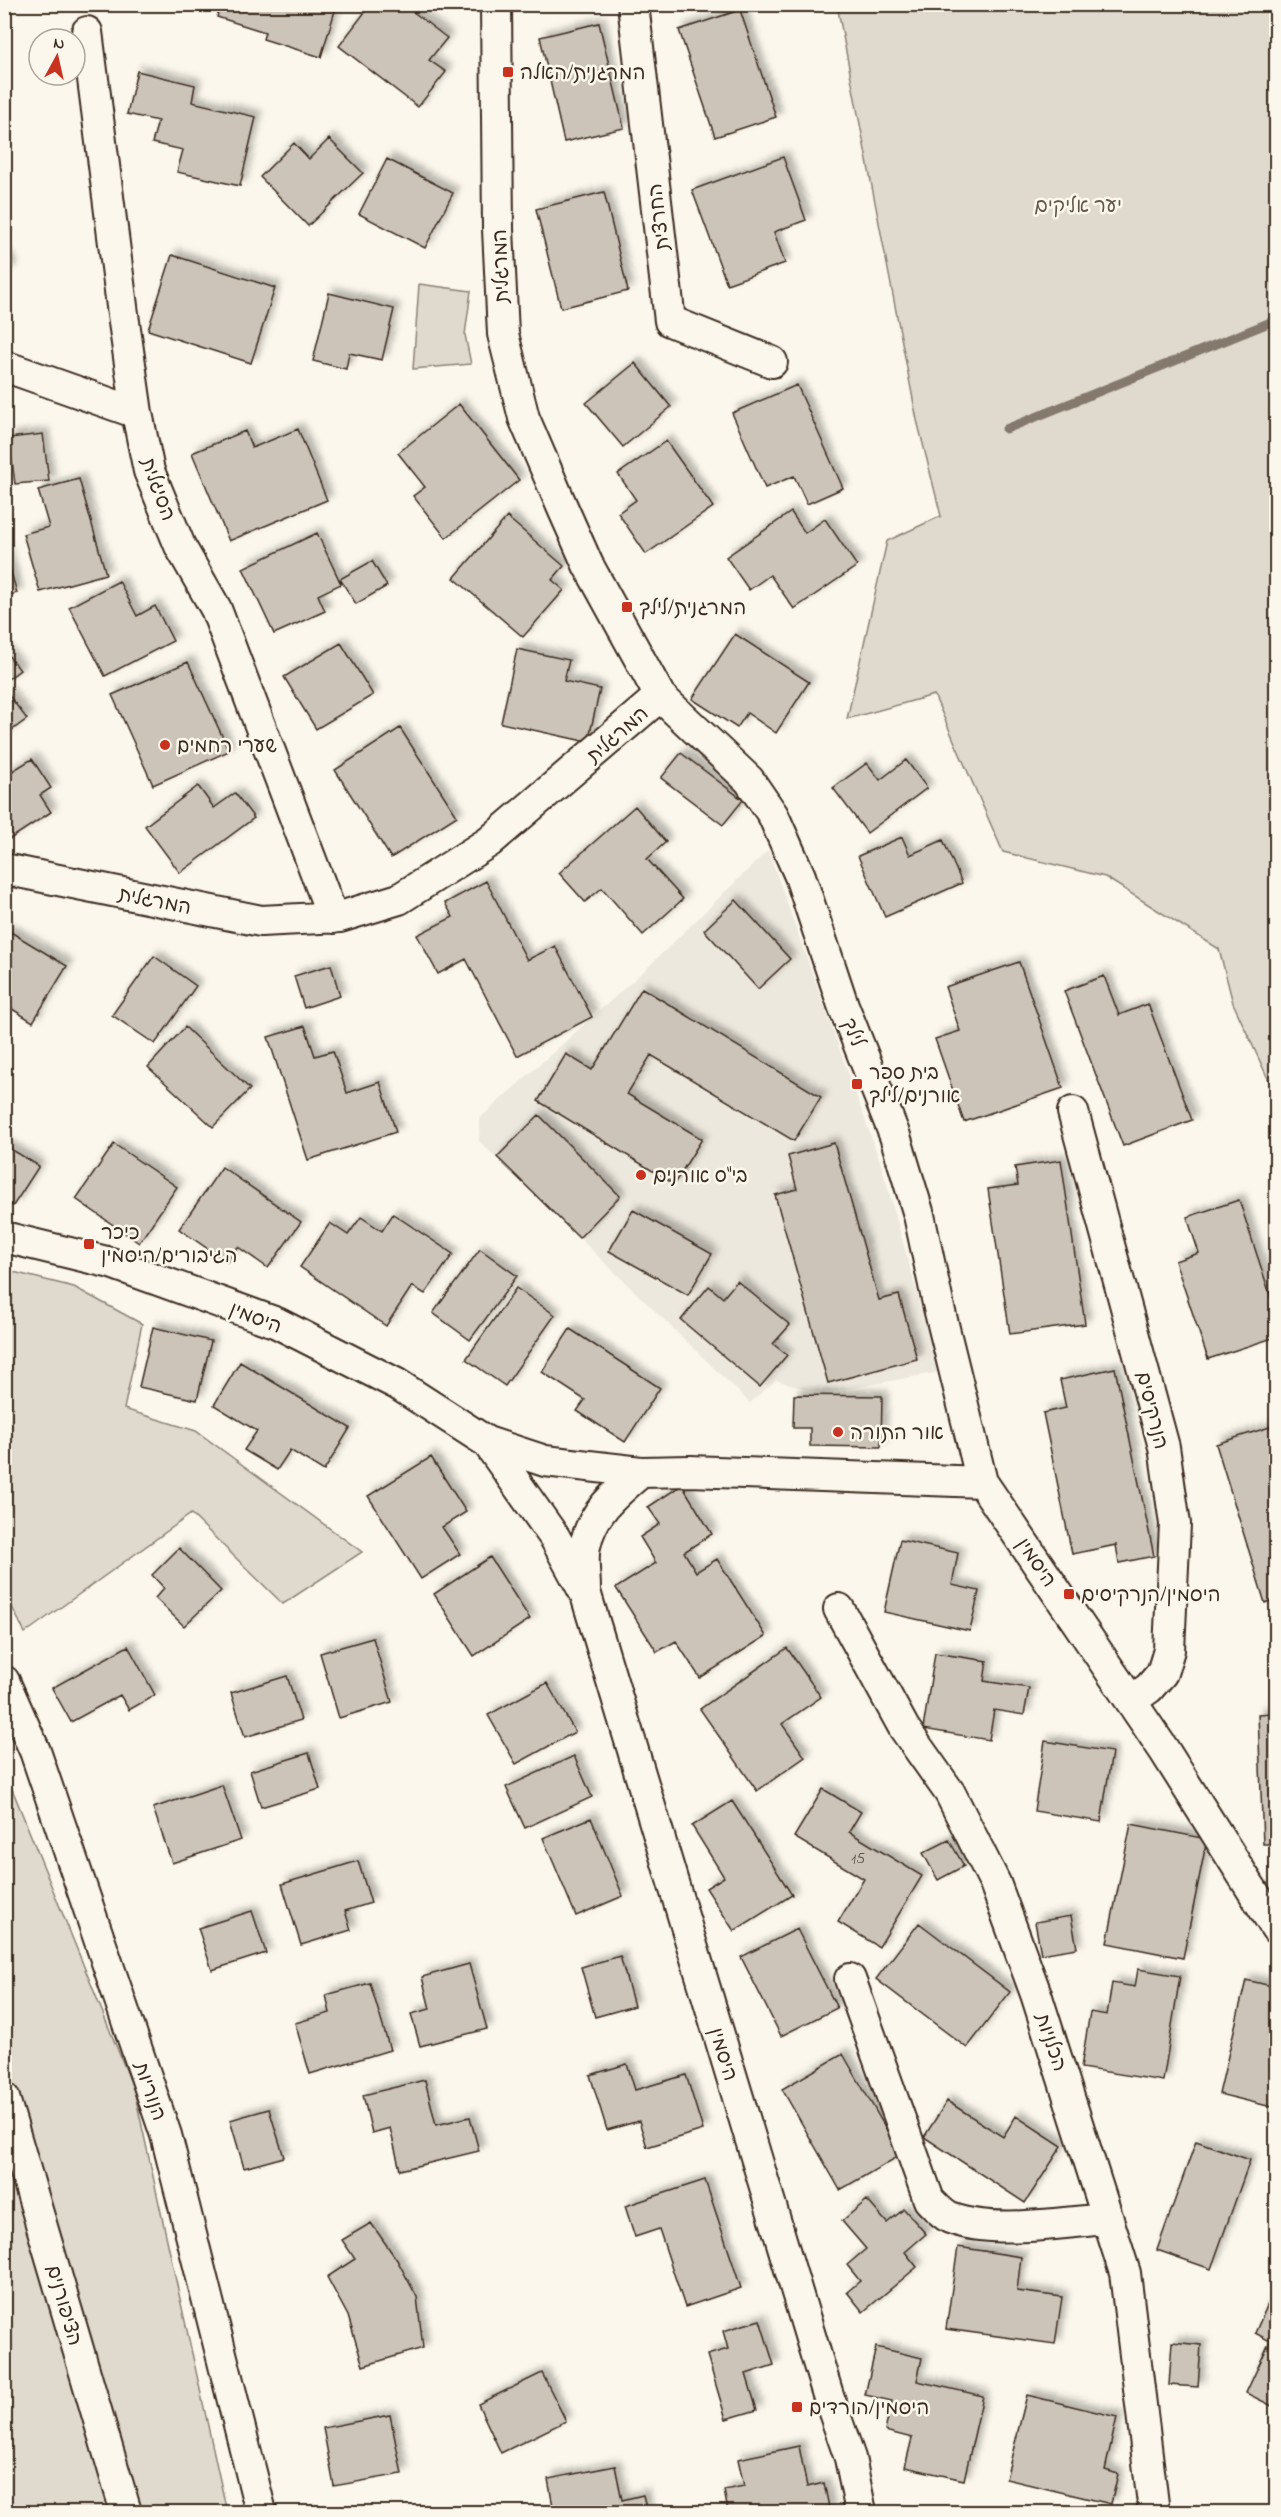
<svg xmlns="http://www.w3.org/2000/svg" width="1281" height="2517" font-family="'Indie Flower','Playpen Sans Hebrew',sans-serif">
  <style>
    .built { fill: #ede8dd }
    .green { fill: #dfd9ce; stroke: #8d8276; stroke-width: 1.5 }
    .lines { fill: none; stroke-linecap: round; stroke-linejoin: round }
    .stream { stroke: #85796d; stroke-width: 9 }
    .building { fill: #ccc4b9; stroke: #3b2a1e; stroke-width: 1.5; filter: url(#shadow) }
    .street-casing { stroke: #3b2a1e; stroke-width: 34 }
    .street { stroke: #fbf7ec; stroke-width: 30 }
    .poi-dot { fill: #c8321e; stroke: #fbf7ec; stroke-width: 2 }
    .labels { text-anchor: middle; stroke-width: 5; stroke-linejoin: round; paint-order: stroke }
    .number-label { font-size: 16px; fill: #5f5045 }
    .poi-label { font-size: 20px; fill: #3b2a1e; stroke: #fbf7ec; text-anchor: start }
    .park-label { font-size: 20px; fill: #64564a; stroke: #fbf7ec }
    .street-label { font-size: 20px; fill: #3b2a1e; stroke: #fbf7ec }
  </style>
  <defs>
    <filter id="shadow"><feDropShadow dx="5.5" dy="-5.5" stdDeviation="3" flood-color="#0004"/></filter>
  </defs>
  <rect width="100%" height="100%" fill="#fbf7ec"/>
  <filter id="ink" filterUnits="userSpaceOnUse"><feTurbulence type="fractalNoise" baseFrequency=".0167" numOctaves="2"/><feDisplacementMap in="SourceGraphic" scale="12" xChannelSelector="R" yChannelSelector="G"/><feConvolveMatrix kernelMatrix="1 2 1 2 8 2 1 2 1" color-interpolation-filters="sRGB"/></filter>
  <g filter="url(#ink)">
    <path class="built" d="M768 850 882 1167 939 1372 821 1394 776 1380 750 1403 479 1141 480 1118 646 969Z"/>
    <path class="green" d="M837 5H1276V1096L1233 1003 1219 949 1105 877 1003 852 934 695 847 719 887 541 941 516 917 420Z
      M419 284 471 291 465 335 471 364 413 369Z
      M5 1270 74 1287 142 1324 124 1409 196 1431 362 1552 283 1604 191 1514 25 1633 5 1593Z
      M4 1769 134 2090 227 2512H5Z"/>
    <g class="lines">
      <path class="stream" d="M1006 429 1276 320"/>
    </g>
    <path class="building" d="M221 4H337L321 57 263 39 265 32 217 17Z
      M371 4H403L447 38 429 60 446 72 418 107 339 46Z
      M740 10 776 117 715 137 679 30Z
      M599 23 624 128 564 142 540 37Z
      M137 71 195 85 192 102 256 117 240 186 177 172 183 150 152 143 158 121 127 114Z
      M329 139 363 173 308 226 260 177 294 143 309 159Z
      M783 157 806 220 774 232 785 263 727 284 692 190Z
      M387 159 453 193 425 248 359 214Z
      M604 192 628 291 561 308 536 209Z
      M172 255 275 288 251 363 148 330Z
      M4 256 12 268 4 273Z
      M329 293 394 309 382 360 349 353 346 369 313 361Z
      M635 363 671 407 623 447 586 403Z
      M797 385 843 488 807 504 794 476 765 488 732 413Z
      M459 404 519 480 446 538 413 496 425 487 398 453Z
      M298 429 327 500 229 541 192 453 245 431 252 448Z
      M43 434 49 481 15 484 9 438Z
      M666 441 713 507 646 554 618 513 636 500 618 474Z
      M79 479 106 574 40 592 23 534 49 527 38 490Z
      M791 512 805 533 825 519 857 566 794 609 770 575 749 590 726 557Z
      M507 517 564 566 552 580 564 590 523 637 454 578Z
      M317 533 341 584 318 595 325 611 274 634 243 568Z
      M4 548 17 593 4 597Z
      M372 561 387 586 356 604 340 579Z
      M119 581 137 616 155 606 173 641 105 676 69 607Z
      M735 634 809 682 776 733 747 713 737 728 692 699Z
      M341 643 373 695 316 729 284 677Z
      M517 649 569 660 564 681 600 689 588 742 501 723Z
      M4 650 20 670 4 682Z
      M188 662 229 751 153 785 112 695Z
      M4 689 27 719 4 736Z
      M400 728 457 816 391 858 335 770Z
      M681 753 743 800 723 825 661 778Z
      M32 759 51 788 40 795 51 812 10 839 4 832V776Z
      M906 760 927 788 867 833 833 788 867 763 880 780Z
      M198 786 214 808 235 793 254 818 180 873 145 826Z
      M635 806 666 842 647 859 683 899 643 935 602 888 585 902 559 873Z
      M902 837 910 855 943 840 962 883 885 917 858 856Z
      M486 881 527 960 555 946 592 1017 517 1056 466 959 438 974 417 935 453 917 445 903Z
      M736 900 790 959 758 989 704 930Z
      M4 928 67 966 33 1022 4 1004Z
      M154 956 196 986 155 1044 112 1015Z
      M1019 962 1063 1088 964 1122 935 1039 960 1031 945 987Z
      M331 965 340 996 304 1008 294 976Z
      M1104 976 1119 1015 1148 1004 1192 1120 1123 1146 1064 991Z
      M642 988 821 1097 794 1141 651 1055 627 1094 702 1139 674 1184 538 1101 566 1054 592 1070Z
      M305 1026 315 1056 333 1051 347 1093 380 1082 396 1132 308 1160 268 1037Z
      M185 1027 250 1089 213 1127 148 1067Z
      M539 1115 620 1196 579 1238 497 1157Z
      M834 1143 879 1300 899 1295 917 1359 828 1383 775 1195 797 1189 788 1156Z
      M114 1144 177 1187 139 1243 76 1199Z
      M4 1145 39 1166 13 1206 4 1201Z
      M1061 1160 1085 1324 1010 1334 988 1189 1018 1185 1015 1167Z
      M222 1167 301 1222 268 1268 238 1247 227 1262 179 1229Z
      M1239 1200 1276 1313V1337L1208 1359 1175 1261 1199 1253 1187 1217Z
      M633 1210 712 1254 688 1295 609 1251Z
      M393 1214 453 1254 425 1294 412 1286 386 1326 300 1267 330 1223 348 1235 361 1217 382 1231Z
      M480 1249 517 1276 470 1340 433 1313Z
      M737 1281 790 1325 773 1344 787 1355 760 1387 681 1320 709 1286 723 1298Z
      M516 1288 555 1315 505 1386 466 1359Z
      M153 1327 211 1341 197 1400 139 1387Z
      M570 1329 660 1388 625 1442 577 1411 585 1400 542 1372Z
      M240 1362 350 1428 324 1471 290 1450 277 1470 244 1450 257 1431 214 1405Z
      M1115 1368 1154 1556 1119 1563 1116 1545 1072 1554 1043 1413 1066 1408 1060 1380Z
      M794 1395 882 1396 881 1447 810 1446V1428H793Z
      M1276 1425V1599L1265 1603 1216 1444Z
      M431 1457 466 1512 442 1527 460 1554 421 1579 368 1496Z
      M682 1485 712 1534 684 1552 696 1572 717 1559 766 1636 700 1678 676 1641 657 1652 616 1588 656 1563 640 1537 660 1524 648 1507Z
      M900 1540 958 1553 952 1585 979 1591 970 1631 884 1612Z
      M179 1548 221 1591 184 1626 155 1598 164 1588 152 1575Z
      M490 1557 530 1619 474 1656 434 1594Z
      M373 1638 392 1702 339 1718 320 1653Z
      M1271 1639H1276V1844H1263L1258 1714 1274 1713Z
      M128 1646 155 1695 129 1710 120 1695 71 1722 52 1688Z
      M787 1648 821 1697 782 1724 805 1757 757 1791 700 1709Z
      M935 1653 987 1661 984 1681 1029 1688 1024 1715 994 1710 989 1740 923 1729Z
      M287 1676 301 1720 245 1737 231 1693Z
      M547 1683 575 1732 516 1764 488 1715Z
      M1045 1741 1112 1752 1101 1822 1034 1811Z
      M309 1753 320 1789 261 1807 250 1771Z
      M574 1756 592 1797 525 1828 506 1787Z
      M222 1785 241 1840 172 1863 153 1808Z
      M823 1789 861 1812 849 1832 922 1876 879 1947 838 1922 864 1879 794 1837Z
      M732 1801 792 1895 734 1931 706 1888 724 1877 692 1826Z
      M591 1818 623 1896 576 1916 543 1838Z
      M1131 1824 1207 1839 1183 1958 1107 1943Z
      M949 1840 964 1866 938 1880 923 1853Z
      M358 1861 371 1903 345 1911 351 1930 301 1945 282 1884Z
      M252 1911 266 1953 212 1970 198 1928Z
      M1071 1916 1077 1948 1041 1954 1035 1922Z
      M919 1923 1010 1992 967 2048 876 1979Z
      M797 1929 837 2008 781 2036 741 1957Z
      M620 1956 634 2006 595 2017 581 1967Z
      M469 1964 487 2029 420 2046 411 2014 430 2009 422 1977Z
      M1138 1969 1180 1976 1163 2081 1081 2068 1090 2012 1107 2015 1112 1983 1135 1987Z
      M1246 1980 1276 1987V2108L1219 2094Z
      M370 1983 390 2050 310 2074 295 2023 330 2013 326 1995Z
      M843 2054 901 2155 840 2190 782 2089Z
      M627 2064 635 2090 686 2075 703 2130 647 2147 639 2121 607 2130 590 2075Z
      M425 2080 436 2125 470 2117 479 2151 400 2170 390 2128 372 2133 363 2095Z
      M947 2101 1003 2137 1016 2116 1062 2146 1025 2203 924 2137Z
      M269 2109 284 2157 244 2168 230 2120Z
      M1196 2141 1250 2160 1211 2269 1157 2250Z
      M705 2180 741 2288 685 2307 659 2229 635 2237 625 2206Z
      M867 2200 887 2223 904 2209 926 2234 905 2252 917 2267 863 2312 847 2292 860 2281 847 2265 866 2249 842 2221Z
      M371 2223 397 2260 417 2297 423 2348 363 2366 348 2316 327 2277 355 2259 342 2240Z
      M958 2247 1021 2257 1017 2291 1062 2297 1055 2344 946 2329Z
      M1276 2286V2408L1246 2393 1270 2341 1255 2333Z
      M760 2320 774 2365 746 2374 757 2410 726 2419 707 2355 728 2349 723 2331Z
      M1172 2342 1201 2345 1198 2387 1169 2385Z
      M876 2347 922 2358 917 2381 983 2396 964 2480 905 2467 912 2438 885 2431 892 2401 865 2395Z
      M542 2373 566 2421 501 2453 478 2404Z
      M1027 2395 1117 2417 1105 2470 1118 2474 1111 2504 1006 2479Z
      M390 2415 402 2474 334 2486 323 2428Z
      M799 2446 807 2487 824 2483 830 2512H728L724 2490 744 2486 738 2459Z
      M615 2466 622 2500 643 2495 647 2512H554L548 2479Z"/>
    <g class="lines">
      <g class="street-casing">
        <path id="street" d="M633 4 670 321 772 362
          M87 32 124 322 137 413 149 471 180 546 216 609 333 918
          M4 366 137 413
          M660 696 749 780 773 815 800 876 843 1005 895 1136 919 1215 939 1308 982 1482 1164 1750 1276 1928
          M4 869 261 921 340 917 399 899 489 842 660 696 588 565 564 511 524 418 503 334 498 229 496 4
          M1073 1112 1164 1447 1175 1524 1169 1650 1162 1673 1149 1688 1131 1701
          M4 1237 111 1263 277 1323 397 1384 487 1442 545 1461 641 1472 690 1471 982 1482
          M487 1442 555 1538 586 1595 828 2395 850 2458 861 2512
          M585 1589C585 1575 582 1559 585 1546 592 1512 616 1493 641 1472
          M839 1609 904 1728 950 1793 995 1883 1036 1994 1125 2273 1154 2512
          M4 1681 35 1751 166 2135 261 2512
          M850 1979 929 2200C935 2206 943 2215 950 2218 995 2235 1062 2222 1108 2219
          M4 2098 126 2512"/>
      </g>
      <use href="#street" class="street"/>
    </g>
  </g>
  <g class="poi-dot">
    <rect x="502" y="66" width="12" height="12" rx="3"/>
    <rect x="621" y="601" width="12" height="12" rx="3"/>
    <circle cx="165" cy="745" r="6"/>
    <rect x="851" y="1078" width="12" height="12" rx="3"/>
    <circle cx="641" cy="1175" r="6"/>
    <rect x="83" y="1238" width="12" height="12" rx="3"/>
    <circle cx="838" cy="1432" r="6"/>
    <rect x="1063" y="1588" width="12" height="12" rx="3"/>
    <rect x="791" y="2401" width="12" height="12" rx="3"/>
  </g>
  <g class="labels">
    <g class="number-label">
      <text x="858" y="1863">15</text>
    </g>
    <g class="poi-label">
      <text x="520" y="79">המרגנית/האלה</text>
      <text x="639" y="614">המרגנית/לילך</text>
      <text x="177" y="752">שערי רחמים</text>
      <text x="869" y="1079">בית ספר<tspan x="869" dy="23">אורנים/לילך</tspan></text>
      <text x="653" y="1182">בי"ס אורנים</text>
      <text x="101" y="1239">כיכר<tspan x="101" dy="23">הגיבורים/היסמין</tspan></text>
      <text x="850" y="1439">אור התורה</text>
      <text x="1081" y="1601">היסמין/הנרקיסים</text>
      <text x="809" y="2414">היסמין/הורדים</text>
    </g>
    <g class="park-label">
      <text x="1078" y="212">יער אליקים</text>
    </g>
    <g class="street-label">
      <text transform="translate(658 217) rotate(-97)" y="7">החרצית</text>
      <text transform="translate(500 266) rotate(-92)" y="7">המרגלית</text>
      <text transform="translate(159 489) rotate(70)" y="7">הסיגלית</text>
      <text transform="translate(617 734) rotate(-41)" y="7">המרגלית</text>
      <text transform="translate(155 900) rotate(11)" y="7">המרגלית</text>
      <text transform="translate(854 1032) rotate(68)" y="7">לילך</text>
      <text transform="translate(256 1317) rotate(21)" y="7">היסמין</text>
      <text transform="translate(1153 1410) rotate(76)" y="7">הנרקיסים</text>
      <text transform="translate(1037 1562) rotate(56)" y="7">היסמין</text>
      <text transform="translate(1052 2042) rotate(71)" y="7">הכלניות</text>
      <text transform="translate(724 2054) rotate(73)" y="7">היסמין</text>
      <text transform="translate(151 2091) rotate(71)" y="7">הנוריות</text>
      <text transform="translate(65 2305) rotate(74)" y="7">הציפורנים</text>
    </g>
  </g>
  <rect width="1281" height="2517" fill="none" stroke="#fbf7ec" stroke-width="24"/>
  <rect x="12" y="12" width="1257" height="2493" fill="none" stroke="#3b2a1e" stroke-width="2" filter="url(#ink)"/>
  <g transform="translate(57 57) rotate(8)"><circle r="28" fill="#fbf7ec" stroke="#aea59a" stroke-width="1.5"/>
  <path d="M0-4.5L10 22L0 15L-10 22Z" fill="#c8321e"/>
  <text y="-9" font-size="16" font-weight="bold" text-anchor="middle" fill="#3b2a1e">N</text>
  </g>
</svg>
